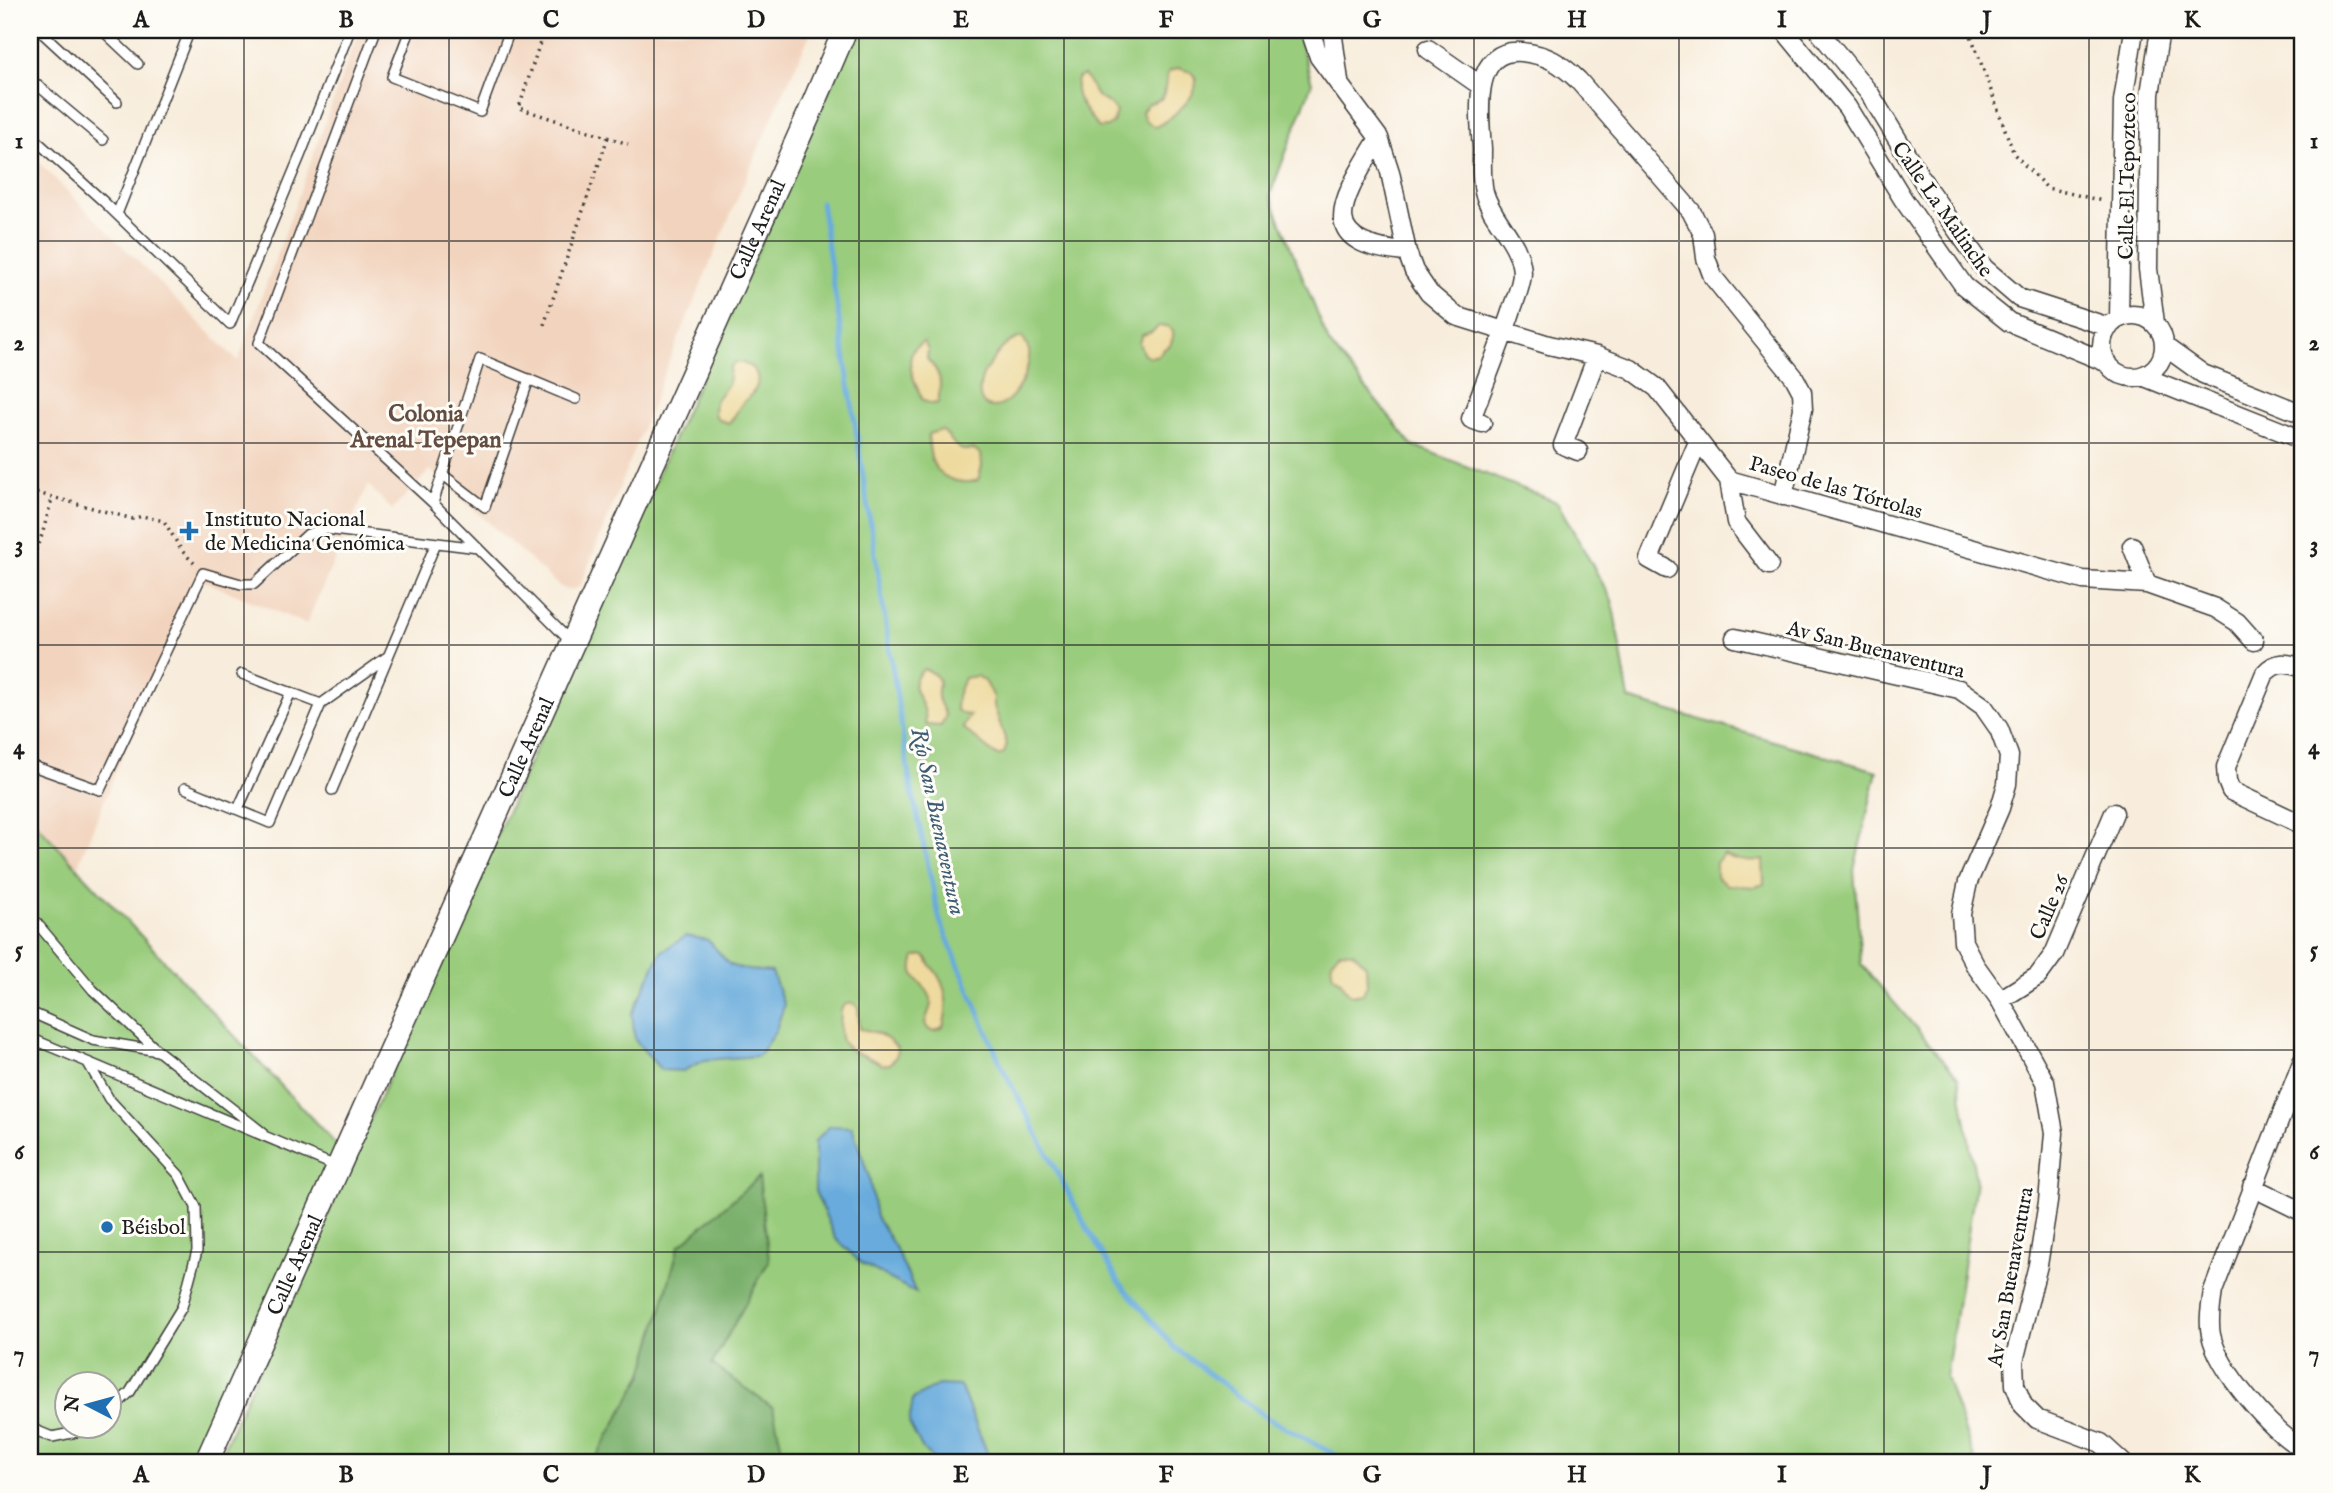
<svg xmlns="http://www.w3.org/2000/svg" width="2333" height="1493" font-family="'IM FELL English',serif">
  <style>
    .built { fill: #f2d4be }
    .green { fill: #99cc7c; stroke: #5a744c; stroke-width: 2; fill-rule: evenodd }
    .forest { fill: #7ab06c; stroke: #4b6644; stroke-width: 2 }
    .sand { fill: #eeda9e; stroke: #857b5d; stroke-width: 2 }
    .water { fill: #67abdc; stroke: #42647c; stroke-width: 2 }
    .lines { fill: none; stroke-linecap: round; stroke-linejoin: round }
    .stream { stroke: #67abdc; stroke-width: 5 }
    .service-casing { stroke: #3d3b39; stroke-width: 12 }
    .minor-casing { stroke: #3d3b39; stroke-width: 21 }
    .tertiary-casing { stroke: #3d3b39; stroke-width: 26 }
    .path { stroke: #3d3b39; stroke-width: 3.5; stroke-dasharray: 2 5; stroke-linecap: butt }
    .service { stroke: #fff; stroke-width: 9 }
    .minor { stroke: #fff; stroke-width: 18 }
    .tertiary { stroke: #fff; stroke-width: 23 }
    .grid { fill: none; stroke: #1c1c1c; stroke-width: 2; stroke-opacity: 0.55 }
    .poi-dot { fill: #1f6fb2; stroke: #fdfcf7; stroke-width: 2.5 }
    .labels { text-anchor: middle; stroke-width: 6; stroke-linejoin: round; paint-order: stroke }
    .street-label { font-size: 21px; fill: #1c1c1c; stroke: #fdfcf7 }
    .poi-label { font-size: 21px; fill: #1c1c1c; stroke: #fdfcf7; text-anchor: start }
    .neighbourhood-label { font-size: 23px; font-weight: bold; fill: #634d42; stroke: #fdfcf7 }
    .water-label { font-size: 23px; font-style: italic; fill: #3e5c72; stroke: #fdfcf7 }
    .neatline { fill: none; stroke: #1c1c1c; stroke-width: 2.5 }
    .grid-label { font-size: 23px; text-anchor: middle; font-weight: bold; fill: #1c1c1c }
  </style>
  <rect width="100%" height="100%" fill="#fdfcf7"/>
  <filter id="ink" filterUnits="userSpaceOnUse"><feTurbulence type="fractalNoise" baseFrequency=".0143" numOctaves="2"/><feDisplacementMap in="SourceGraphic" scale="14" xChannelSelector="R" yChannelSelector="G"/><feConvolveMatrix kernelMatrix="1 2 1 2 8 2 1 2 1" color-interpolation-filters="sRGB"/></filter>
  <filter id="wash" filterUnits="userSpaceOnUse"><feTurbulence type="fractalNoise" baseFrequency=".00686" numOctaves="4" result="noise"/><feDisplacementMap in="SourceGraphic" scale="28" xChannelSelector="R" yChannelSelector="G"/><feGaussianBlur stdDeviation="1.57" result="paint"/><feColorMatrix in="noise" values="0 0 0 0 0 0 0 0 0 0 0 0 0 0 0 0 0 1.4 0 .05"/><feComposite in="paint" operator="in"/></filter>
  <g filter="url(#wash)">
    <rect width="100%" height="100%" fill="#f8eddc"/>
    <path class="built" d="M359 30H812L765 133 672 354 581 585 575 589 567 590 559 586 430 470 392 510 368 485 306 624 194 577 77 868 30 817V154L238 361Z"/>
    <path class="green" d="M856 30H1297L1312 83 1270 195 1329 343 1412 445 1557 502 1612 600 1629 699 1877 771 1854 870 1861 964 1958 1077 1976 1181 1946 1378 1976 1463H217Z
      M30 817 345 1154 202 1463H30ZM66 1384H108V1426H66Z"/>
    <path class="forest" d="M759 1177 769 1261 712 1364 773 1408 785 1463H593L643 1374 679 1246Z"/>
    <path class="sand" d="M1178 68 1191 72 1196 78C1196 81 1196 85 1195 89 1191 102 1167 122 1155 127L1145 120 1142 112 1147 105 1163 98 1168 72Z
      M1084 75 1097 96 1111 105 1116 112 1113 123 1107 127 1099 128C1088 114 1071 98 1077 79Z
      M1159 326H1167L1173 331V337L1170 346 1164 349 1159 355 1150 357 1143 353 1139 343 1142 335 1152 332Z
      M1022 337C1025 342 1028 346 1029 351 1032 368 1013 406 994 407 973 407 979 378 987 368 998 353 1004 342 1022 337Z
      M924 342 928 350 927 359C943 375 941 383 938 403L931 404 923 400C914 383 899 351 924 342Z
      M736 362C750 363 762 372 756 388 753 394 745 400 741 405 736 412 735 418 728 423L718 419 714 413 715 401 728 384 730 367Z
      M942 430C955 441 954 454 974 449L981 454 982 466 978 480C965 485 945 481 936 468 929 459 929 444 928 434Z
      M924 669C950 680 933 685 939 701 941 706 944 711 946 716L941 726 926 725C925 721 926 717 925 713 921 695 904 686 924 669Z
      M977 676 985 681 994 697V706L1007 744 1004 754 998 756C987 750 974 737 963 728L970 715 962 714 956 709 957 696 964 678Z
      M1723 854C1737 861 1747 862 1763 860L1764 884 1755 887 1727 885 1716 877V863Z
      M1340 951 1353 952 1366 965 1367 985 1363 994C1339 999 1350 983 1333 975 1330 964 1331 959 1340 951Z
      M923 955 927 958C930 966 935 970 939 977 948 993 948 1010 943 1027L935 1031 929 1030 925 1024C926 1015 934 1005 930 996 922 979 907 979 915 957Z
      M854 1003 858 1008 860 1029C876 1031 886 1036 897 1048L896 1057 890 1064 882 1065C870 1054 846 1055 841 1038 839 1029 841 1018 841 1009L846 1004Z"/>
    <path class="water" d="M686 936 708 940 730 965 748 970 772 972 784 1006 775 1032 758 1056 705 1060 683 1071 661 1070 635 1040 632 1014 661 952Z
      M830 1126 852 1127 869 1177 876 1217 895 1247 916 1293 861 1263 835 1238 815 1191V1141Z
      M938 1385 960 1386 987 1452 986 1463H939L923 1450 909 1423 913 1399Z"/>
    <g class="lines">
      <path class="stream" d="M821 202 910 782 940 921 1003 1069 1084 1223 1119 1282 1174 1347 1264 1416 1350 1463"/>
    </g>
  </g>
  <g filter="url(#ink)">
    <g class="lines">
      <g class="service-casing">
        <path id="service" d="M39 30 117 102
          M102 30 138 64
          M376 30 259 343 433 503 570 641
          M410 30 392 77 480 112 510 30
          M30 79 103 140
          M30 135 104 202 230 324 300 156 350 30
          M117 214 190 30
          M442 474 485 507 529 379
          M433 503 480 359 576 399
          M242 674 321 704 387 657
          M30 765 100 790 203 573 241 584H254L308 534 325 529 478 548
          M185 788 270 823 321 704
          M332 790 436 543
          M238 809 291 692
          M30 915 93 990 158 1051 262 1132
          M30 1012 93 1040 158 1051
          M30 1038 338 1167
          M88 1063 109 1099 179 1175 196 1207 197 1251 182 1307 130 1392 108 1413
          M30 1428 52 1437 91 1429 93 1426"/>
      </g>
      <g class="minor-casing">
        <path id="minor" d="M1310 30 1319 57 1379 138 1390 172 1407 252 1414 271 1429 293 1456 316 1549 345 1597 356 1631 369 1657 388 1729 480 2083 580 2147 584 2215 608 2237 622 2254 641
          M1332 30 1339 81
          M1784 30 1847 107 1903 199 1964 286 2009 322 2108 363
          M1818 30 1870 94 1927 188 1984 268 2019 298 2109 327
          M1428 49 1481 86
          M1379 138C1345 196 1308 244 1407 252
          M2102 346a31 31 0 1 1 62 0a31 31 0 1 1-62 0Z
          M2119 318 2123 101 2134 30
          M2155 323 2148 269 2150 94 2160 30
          M2164 346 2203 374 2303 414
          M2142 376 2303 440
          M1482 423 1471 419C1485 382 1500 346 1512 309 1516 297 1522 284 1522 273 1521 241 1492 222 1484 192 1481 179 1482 163 1482 149 1480 117 1470 47 1522 52 1548 55 1560 63 1578 80L1691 211 1703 234 1706 258 1713 277 1794 377 1802 392 1803 409 1783 496
          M1578 451 1563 445 1597 356
          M1729 480 1736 522 1769 565
          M2132 546 2147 584
          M1667 569 1649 559 1698 442
          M1735 638 1959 689 1983 706 1999 729 2009 756 2007 784 2000 808 1968 882 1961 914 1963 942 1975 965 2000 1000 2045 1082 2054 1133 2048 1202 2038 1265 2014 1361 2015 1385 2023 1405 2037 1419 2101 1443 2123 1463
          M2303 668C2288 663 2277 660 2265 673L2226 767 2227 781 2231 791 2303 825
          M2000 1000 2038 976 2054 954 2114 813
          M2303 1060 2213 1291C2211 1306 2208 1320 2211 1335 2219 1371 2271 1431 2303 1449
          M2252 1187 2303 1212"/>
      </g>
      <g class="tertiary-casing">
        <g id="tertiary">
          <path id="s1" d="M206 1463 810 112 845 30"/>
        </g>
      </g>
      <path class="path" d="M544 30 519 108 628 144
        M1969 30 2014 154 2047 188 2103 201
        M544 325 608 137
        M30 491 133 519 142 516 164 521 182 551 194 563
        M30 563 42 535 52 499"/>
      <use href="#service" class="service"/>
      <use href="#minor" class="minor"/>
      <use href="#tertiary" class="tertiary"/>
    </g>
  </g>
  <path class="grid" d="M244 30V1463M449 30V1463M654 30V1463M859 30V1463M1064 30V1463M1269 30V1463M1474 30V1463M1679 30V1463M1884 30V1463M2089 30V1463M30 241H2303M30 443H2303M30 645H2303M30 848H2303M30 1050H2303M30 1252H2303"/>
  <g class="poi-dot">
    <path d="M185.5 520.5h7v7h7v7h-7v7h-7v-7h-7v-7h7z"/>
    <circle cx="107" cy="1227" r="7"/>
  </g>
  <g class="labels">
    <g class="street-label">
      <text transform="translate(2127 176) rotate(-89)" y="7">Calle El Tepozteco</text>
      <text transform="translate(1943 209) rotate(55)" y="7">Calle La Malinche</text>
      <text dy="7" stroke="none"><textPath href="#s1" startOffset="1351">Calle Arenal</textPath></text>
      <text transform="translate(1836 487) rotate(16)" y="7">Paseo de las Tórtolas</text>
      <text transform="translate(1876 649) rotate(14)" y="7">Av San Buenaventura</text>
      <text dy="7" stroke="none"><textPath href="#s1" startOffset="784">Calle Arenal</textPath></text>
      <text transform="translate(2049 907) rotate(-67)" y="7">Calle 26</text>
      <text dy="7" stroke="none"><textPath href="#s1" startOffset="217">Calle Arenal</textPath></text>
      <text transform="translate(2010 1277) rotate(-80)" y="7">Av San Buenaventura</text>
    </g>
    <g class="poi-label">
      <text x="205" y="526">Instituto Nacional<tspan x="205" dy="24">de Medicina Genómica</tspan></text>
      <text x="121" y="1234">Béisbol</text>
    </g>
    <g class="neighbourhood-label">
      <text x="426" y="421">Colonia<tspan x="426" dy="26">Arenal Tepepan</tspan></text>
    </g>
    <g class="water-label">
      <text transform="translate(939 821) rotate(78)" y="8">Río San Buenaventura</text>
    </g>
  </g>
  <rect width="2333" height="1493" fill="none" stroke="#fdfcf7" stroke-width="77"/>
  <g transform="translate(88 1405) rotate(276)"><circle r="33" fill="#fdfcf7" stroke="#a3a29f" stroke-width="2"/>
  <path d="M0-5L12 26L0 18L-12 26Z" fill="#1f6fb2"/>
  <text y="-10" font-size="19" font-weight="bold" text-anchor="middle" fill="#1c1c1c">N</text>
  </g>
  <rect x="38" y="38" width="2256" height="1416" class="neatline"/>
  <g class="grid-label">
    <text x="141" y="27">A</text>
    <text x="346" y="27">B</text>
    <text x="551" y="27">C</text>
    <text x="756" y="27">D</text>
    <text x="961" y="27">E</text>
    <text x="1166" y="27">F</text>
    <text x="1372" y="27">G</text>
    <text x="1577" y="27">H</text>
    <text x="1782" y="27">I</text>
    <text x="1987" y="27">J</text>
    <text x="2192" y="27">K</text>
    <text x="19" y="148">1</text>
    <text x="2314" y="148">1</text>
    <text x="19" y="350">2</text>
    <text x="2314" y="350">2</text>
    <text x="19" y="552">3</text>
    <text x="2314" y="552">3</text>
    <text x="19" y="754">4</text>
    <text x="2314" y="754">4</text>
    <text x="19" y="957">5</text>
    <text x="2314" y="957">5</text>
    <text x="19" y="1159">6</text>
    <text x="2314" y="1159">6</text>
    <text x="19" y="1361">7</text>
    <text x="2314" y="1361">7</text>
    <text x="141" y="1482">A</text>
    <text x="346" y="1482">B</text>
    <text x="551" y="1482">C</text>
    <text x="756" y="1482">D</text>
    <text x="961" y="1482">E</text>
    <text x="1166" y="1482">F</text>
    <text x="1372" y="1482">G</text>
    <text x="1577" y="1482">H</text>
    <text x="1782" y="1482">I</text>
    <text x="1987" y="1482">J</text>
    <text x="2192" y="1482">K</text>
  </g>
</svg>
